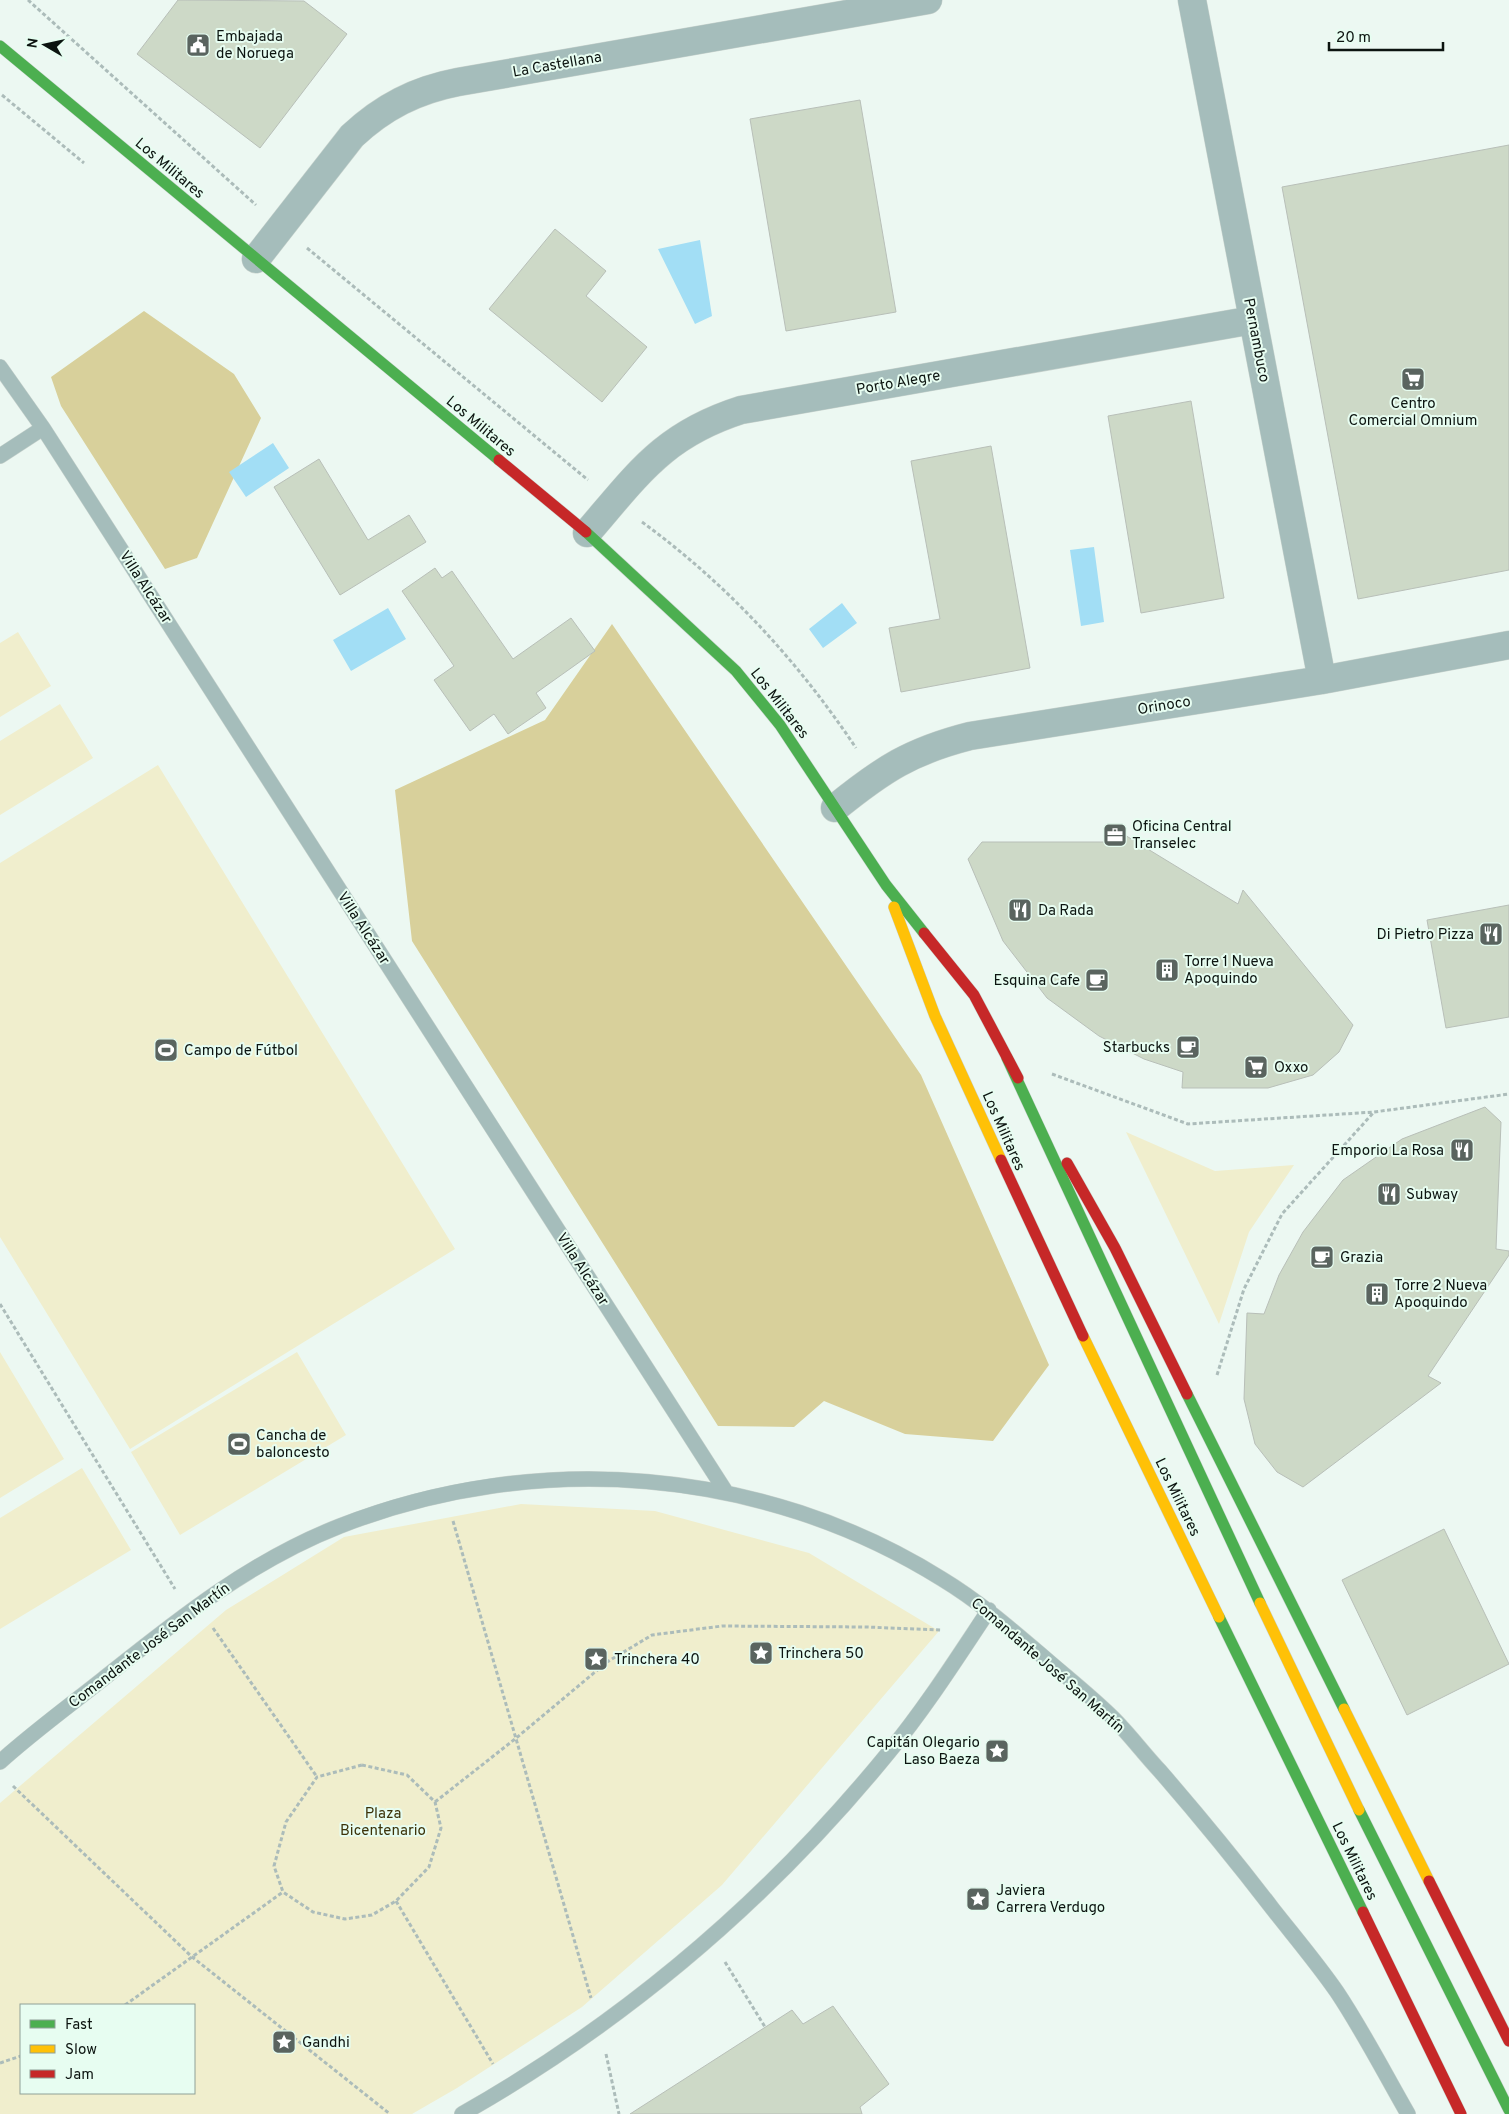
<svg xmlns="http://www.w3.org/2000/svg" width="1509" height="2114" font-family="Overpass,sans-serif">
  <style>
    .green { fill: #f0eecd; fill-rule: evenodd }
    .forest { fill: #d8d09b }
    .water { fill: #a2def5 }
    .building { fill: #cdd9c7; stroke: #b8bfb8 }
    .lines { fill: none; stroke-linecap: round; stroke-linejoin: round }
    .lane-casing { stroke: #c9d3ce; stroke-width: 16 }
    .street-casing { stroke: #c9d3ce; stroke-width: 29 }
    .fast-casing { stroke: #c9d3ce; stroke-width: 12 }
    .slow-casing { stroke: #c9d3ce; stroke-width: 12 }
    .jam-casing { stroke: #c9d3ce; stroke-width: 12 }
    .path { stroke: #acbcba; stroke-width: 3; stroke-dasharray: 4 2.5; stroke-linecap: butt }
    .lane { stroke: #a5bdbb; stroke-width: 15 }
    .street { stroke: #a5bdbb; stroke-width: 28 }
    .fast { stroke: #4caf50; stroke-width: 11 }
    .slow { stroke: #ffc107; stroke-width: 11 }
    .jam { stroke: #c62828; stroke-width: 11 }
    .labels { text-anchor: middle; stroke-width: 4; stroke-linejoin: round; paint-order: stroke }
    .poi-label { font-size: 15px; fill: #0c1410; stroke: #e7fdf1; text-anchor: start }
    .street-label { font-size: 15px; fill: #0c1410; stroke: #e7fdf1 }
    .park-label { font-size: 15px; fill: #3c3208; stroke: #e7fdf1 }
  </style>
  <rect width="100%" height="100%" fill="#ecf8f2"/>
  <path class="green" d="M18 632 51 686 0 717V643Z
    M60 704 93 758 0 815V741Z
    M158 765 455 1249 130 1449 0 1237V863Z
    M1126 1132 1215 1171 1294 1165 1249 1232 1219 1324Z
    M0 1352 64 1459 0 1498Z
    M297 1352 346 1435 180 1535 131 1452Z
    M82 1468 131 1550 0 1629V1518Z
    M521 1504 655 1511 809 1553 939 1631 722 1885 582 2007 457 2088 412 2114H0V1803L226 1610 344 1537ZM21 2005H194V2093H21Z"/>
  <path class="forest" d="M144 311 234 374 261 418 197 558 165 569 61 406 51 377Z
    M612 624 921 1075 1049 1365 993 1441 905 1434 824 1401 794 1427 718 1426 412 941 395 790 545 720Z"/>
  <path class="water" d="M700 240 712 316 695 324 658 249Z
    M273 443 289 468 246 497 229 472Z
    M1094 547 1104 622 1081 626 1070 550Z
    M842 603 857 623 823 648 809 629Z
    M388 608 406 639 351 671 333 640Z"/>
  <path class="building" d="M178 0 304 1 347 34 260 148 137 54Z
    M860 100 896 312 786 331 750 119Z
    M1509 145V570L1358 599 1282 187Z
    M555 229 606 271 586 296 647 347 602 402 489 309Z
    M1191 401 1224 598 1141 613 1108 416Z
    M991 446 1030 668 901 692 889 628 940 619 911 461Z
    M319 459 368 540 409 515 426 542 340 595 274 487Z
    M435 568 442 578 452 571 513 659 571 618 595 651 536 693 546 708 508 734 494 714 470 731 434 680 454 666 402 591Z
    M1110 826 1238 904 1243 890 1353 1025 1339 1052 1313 1075 1268 1088H1182L1183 1072 1144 1059 1099 1036 1047 998 1003 941 968 859 982 842H1109Z
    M1509 905V1017L1446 1028 1427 920Z
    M1485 1107 1501 1122 1496 1249 1509 1251V1255L1428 1376 1441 1383 1303 1487 1277 1472 1255 1444 1244 1399 1247 1313 1264 1314 1279 1275 1303 1232 1343 1180 1402 1139Z
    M1444 1529 1509 1664 1407 1715 1342 1580Z
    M833 2006 889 2084 860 2107 862 2114H630L792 2010 803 2024Z"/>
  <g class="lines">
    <g class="lane-casing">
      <path id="lane" d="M0 367 43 428 726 1492
        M0 456 43 428
        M0 1762C32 1733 69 1706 103 1679 177 1620 250 1561 340 1526 536 1449 763 1467 942 1579 980 1602 1013 1631 1047 1660 1069 1679 1093 1698 1113 1718 1130 1735 1144 1754 1160 1771 1199 1816 1236 1861 1272 1908 1294 1936 1317 1963 1337 1992 1363 2031 1385 2074 1408 2114
        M462 2114C626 2021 770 1898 889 1752 926 1707 957 1658 989 1610"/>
    </g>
    <g class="street-casing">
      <path id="street" d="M1192 0 1322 680
        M256 259 352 136C383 107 416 90 458 82L928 0
        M587 533C638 474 663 435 741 410L1253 320
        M835 808C883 769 911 751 970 736L1322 680 1509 645"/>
    </g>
    <g class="fast-casing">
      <path id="fast" d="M0 46 499 460
        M586 532 736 671 780 725 886 885 924 933
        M1007 1058 1260 1603
        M1187 1394 1344 1709
        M1219 1617 1363 1912
        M1359 1810 1509 2110"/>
    </g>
    <g class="slow-casing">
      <path id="slow" d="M894 907 935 1016 1001 1160
        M1083 1336 1219 1617
        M1260 1603 1359 1810
        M1344 1709 1429 1881"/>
    </g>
    <g class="jam-casing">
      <path id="jam" d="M499 460 586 532
        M924 933 974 995 1018 1078
        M1001 1160 1083 1336
        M1067 1163 1115 1248 1187 1394
        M1429 1881 1509 2041
        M1363 1912 1461 2114"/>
    </g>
    <path class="path" d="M28 0 256 205
      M2 95 84 163
      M307 248 588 480
      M642 522C727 584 798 661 856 748
      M1052 1074 1188 1124 1374 1112 1509 1094
      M0 1304 175 1589
      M1217 1375 1244 1289 1282 1214 1374 1112
      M453 1521 591 1998
      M213 1628 317 1777
      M362 1765 407 1775 435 1802 441 1828 429 1867 396 1901 372 1915 345 1919 313 1912 283 1892 274 1866 286 1822 317 1777Z
      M13 1786 191 1956 390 2114
      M435 1802 515 1739 607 1662 652 1635 722 1626 866 1627 941 1630
      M396 1901 493 2064
      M725 1962 765 2027
      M125 2005 283 1892
      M606 2054 619 2114
      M0 2063 21 2056"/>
    <use href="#lane" class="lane"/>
    <use href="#street" class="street"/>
    <use href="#fast" class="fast"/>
    <use href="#slow" class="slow"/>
    <use href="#jam" class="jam"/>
  </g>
  <defs>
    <g id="civic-square" transform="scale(1.25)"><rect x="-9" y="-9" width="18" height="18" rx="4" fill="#5a645f" stroke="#e7fdf1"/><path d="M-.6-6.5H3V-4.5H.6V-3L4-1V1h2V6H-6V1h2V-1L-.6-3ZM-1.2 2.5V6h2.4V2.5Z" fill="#fff"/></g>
    <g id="supermarket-square" transform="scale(1.25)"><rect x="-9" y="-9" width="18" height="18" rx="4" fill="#5a645f" stroke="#e7fdf1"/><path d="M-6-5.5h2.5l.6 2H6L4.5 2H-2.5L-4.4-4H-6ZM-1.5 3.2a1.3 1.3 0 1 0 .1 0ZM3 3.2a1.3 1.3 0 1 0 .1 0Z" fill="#fff"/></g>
    <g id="office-square" transform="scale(1.25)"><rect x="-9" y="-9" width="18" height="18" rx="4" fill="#5a645f" stroke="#e7fdf1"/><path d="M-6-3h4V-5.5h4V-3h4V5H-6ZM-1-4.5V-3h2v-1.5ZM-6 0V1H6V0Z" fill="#fff"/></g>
    <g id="restaurant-square" transform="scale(1.25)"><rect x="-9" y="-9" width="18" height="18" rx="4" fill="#5a645f" stroke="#e7fdf1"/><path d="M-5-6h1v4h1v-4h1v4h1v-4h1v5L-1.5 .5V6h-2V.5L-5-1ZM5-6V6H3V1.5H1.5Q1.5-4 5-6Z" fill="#fff"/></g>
    <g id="building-square" transform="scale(1.25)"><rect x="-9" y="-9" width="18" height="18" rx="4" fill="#5a645f" stroke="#e7fdf1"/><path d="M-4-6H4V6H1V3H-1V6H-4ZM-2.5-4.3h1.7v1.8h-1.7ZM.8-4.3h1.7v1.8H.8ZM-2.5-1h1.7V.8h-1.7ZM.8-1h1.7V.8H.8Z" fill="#fff"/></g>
    <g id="cafe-square" transform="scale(1.25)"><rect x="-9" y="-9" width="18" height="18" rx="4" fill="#5a645f" stroke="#e7fdf1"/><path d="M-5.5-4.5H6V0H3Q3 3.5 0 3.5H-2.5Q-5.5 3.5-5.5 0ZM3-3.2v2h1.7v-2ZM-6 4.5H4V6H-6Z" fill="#fff"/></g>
    <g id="stadium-square" transform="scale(1.25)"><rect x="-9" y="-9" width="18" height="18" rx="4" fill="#5a645f" stroke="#e7fdf1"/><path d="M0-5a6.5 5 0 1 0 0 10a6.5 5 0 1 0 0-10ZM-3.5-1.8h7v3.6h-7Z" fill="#fff"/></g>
    <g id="sight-square" transform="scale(1.25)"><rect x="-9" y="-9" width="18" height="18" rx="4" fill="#5a645f" stroke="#e7fdf1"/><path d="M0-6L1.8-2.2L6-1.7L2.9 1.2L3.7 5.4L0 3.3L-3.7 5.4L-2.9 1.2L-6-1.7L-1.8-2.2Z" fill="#fff"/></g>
  </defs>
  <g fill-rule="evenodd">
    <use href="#civic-square" x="198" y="45"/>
    <use href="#supermarket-square" x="1413" y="379"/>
    <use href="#office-square" x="1115" y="835"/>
    <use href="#restaurant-square" x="1020" y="910"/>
    <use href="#restaurant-square" x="1491" y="934"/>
    <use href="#building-square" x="1167" y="970"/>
    <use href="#cafe-square" x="1097" y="980"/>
    <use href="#cafe-square" x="1188" y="1047"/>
    <use href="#stadium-square" x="166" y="1050"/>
    <use href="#supermarket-square" x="1256" y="1067"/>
    <use href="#restaurant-square" x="1462" y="1150"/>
    <use href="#restaurant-square" x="1389" y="1194"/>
    <use href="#cafe-square" x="1322" y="1257"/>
    <use href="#building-square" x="1377" y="1294"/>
    <use href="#stadium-square" x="239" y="1444"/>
    <use href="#sight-square" x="761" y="1653"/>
    <use href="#sight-square" x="596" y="1659"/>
    <use href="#sight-square" x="997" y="1751"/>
    <use href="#sight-square" x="978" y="1899"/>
    <use href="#sight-square" x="284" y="2042"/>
  </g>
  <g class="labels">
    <g class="poi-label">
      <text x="216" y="41">Embajada<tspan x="216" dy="17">de Noruega</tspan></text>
      <text x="1413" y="408" text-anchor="middle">Centro<tspan x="1413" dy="17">Comercial Omnium</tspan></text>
      <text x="1132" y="831">Oficina Central<tspan x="1132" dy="17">Transelec</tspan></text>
      <text x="1038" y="915">Da Rada</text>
      <text x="1474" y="939" text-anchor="end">Di Pietro Pizza</text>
      <text x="1184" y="966">Torre 1 Nueva<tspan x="1184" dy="17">Apoquindo</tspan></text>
      <text x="1080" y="985" text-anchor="end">Esquina Cafe</text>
      <text x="1170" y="1052" text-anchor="end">Starbucks</text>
      <text x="184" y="1055">Campo de Fútbol</text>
      <text x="1274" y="1072">Oxxo</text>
      <text x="1444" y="1155" text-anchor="end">Emporio La Rosa</text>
      <text x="1406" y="1199">Subway</text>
      <text x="1340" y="1262">Grazia</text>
      <text x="1394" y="1290">Torre 2 Nueva<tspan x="1394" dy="17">Apoquindo</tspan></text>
      <text x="256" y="1440">Cancha de<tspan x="256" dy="17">baloncesto</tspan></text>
      <text x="778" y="1658">Trinchera 50</text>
      <text x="614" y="1664">Trinchera 40</text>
      <text x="980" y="1747" text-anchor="end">Capitán Olegario<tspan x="980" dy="17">Laso Baeza</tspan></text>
      <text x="996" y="1895">Javiera<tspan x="996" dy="17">Carrera Verdugo</tspan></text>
      <text x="302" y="2047">Gandhi</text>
    </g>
    <g class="street-label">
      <text transform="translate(557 64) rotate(-10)" y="5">La Castellana</text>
      <text transform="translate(170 168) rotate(40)" y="5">Los Militares</text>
      <text transform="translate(1257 340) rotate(79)" y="5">Pernambuco</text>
      <text transform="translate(898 382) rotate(-10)" y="5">Porto Alegre</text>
      <text transform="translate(481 426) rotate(40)" y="5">Los Militares</text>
      <text transform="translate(146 587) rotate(57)" y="5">Villa Alcázar</text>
      <text transform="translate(780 703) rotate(52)" y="5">Los Militares</text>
      <text transform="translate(1164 705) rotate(-9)" y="5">Orinoco</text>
      <text transform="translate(364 928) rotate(57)" y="5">Villa Alcázar</text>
      <text transform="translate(1004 1131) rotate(66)" y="5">Los Militares</text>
      <text transform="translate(583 1269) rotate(57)" y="5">Villa Alcázar</text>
      <text transform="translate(1178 1497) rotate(64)" y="5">Los Militares</text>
      <text transform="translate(149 1645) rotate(-37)" y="5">Comandante José San Martín</text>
      <text transform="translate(1048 1665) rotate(41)" y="5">Comandante José San Martín</text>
      <text transform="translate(1355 1861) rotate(64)" y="5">Los Militares</text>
    </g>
    <g class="park-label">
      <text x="383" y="1818">Plaza<tspan x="383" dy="17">Bicentenario</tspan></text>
    </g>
  </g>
  <rect x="20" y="2004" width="175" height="90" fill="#e7fdf1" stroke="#8fa097"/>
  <rect x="30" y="2020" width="25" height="8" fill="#4caf50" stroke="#8fa097"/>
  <text x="65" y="2029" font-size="15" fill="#0c1410">Fast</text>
  <rect x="30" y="2045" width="25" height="8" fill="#ffc107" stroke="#8fa097"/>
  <text x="65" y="2054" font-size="15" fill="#0c1410">Slow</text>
  <rect x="30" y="2070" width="25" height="8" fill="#c62828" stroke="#8fa097"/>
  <text x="65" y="2079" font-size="15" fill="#0c1410">Jam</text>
  <g transform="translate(45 45) rotate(279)" stroke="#e7fdf1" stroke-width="4" paint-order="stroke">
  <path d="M0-4L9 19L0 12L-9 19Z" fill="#0c1410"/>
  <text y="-8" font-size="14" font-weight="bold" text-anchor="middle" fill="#0c1410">N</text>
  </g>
  <path d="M1329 42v8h114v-8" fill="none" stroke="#0c1410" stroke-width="2.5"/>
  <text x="1336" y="42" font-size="15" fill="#0c1410" stroke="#e7fdf1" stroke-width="4" paint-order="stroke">20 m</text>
</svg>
